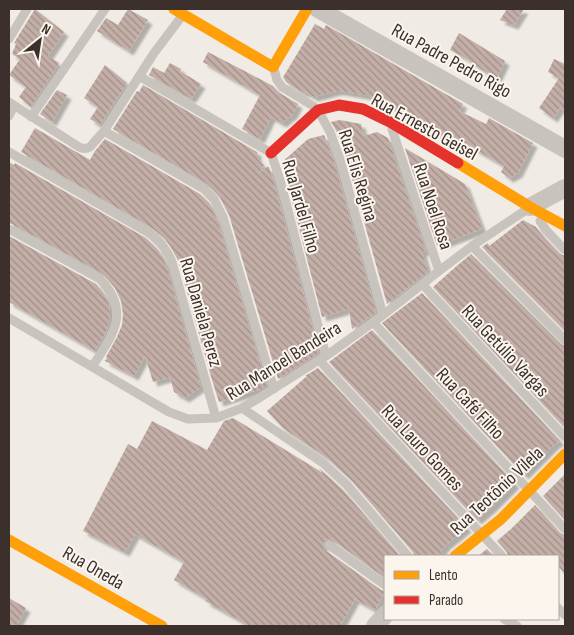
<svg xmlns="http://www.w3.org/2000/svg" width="574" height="635" font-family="'Sofia Sans Condensed',sans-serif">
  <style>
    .building { fill: url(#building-back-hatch); filter: url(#shadow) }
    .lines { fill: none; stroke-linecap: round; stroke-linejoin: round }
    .lane { stroke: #c9c3be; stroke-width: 9 }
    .street { stroke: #c9c3be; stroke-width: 18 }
    .slow { stroke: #ff9f0a; stroke-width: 11 }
    .jam { stroke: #e5322d; stroke-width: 11 }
    .labels { text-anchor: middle; stroke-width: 4; stroke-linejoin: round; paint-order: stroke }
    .street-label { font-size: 19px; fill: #3b302b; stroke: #fbf5ee }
  </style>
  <defs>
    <pattern id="building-back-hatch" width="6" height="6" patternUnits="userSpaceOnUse" patternTransform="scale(1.25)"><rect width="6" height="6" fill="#c3afa7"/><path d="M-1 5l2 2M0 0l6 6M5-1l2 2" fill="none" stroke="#a08f88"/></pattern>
    <filter id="shadow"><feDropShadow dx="4.5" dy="4.5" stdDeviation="1" flood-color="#0004"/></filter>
  </defs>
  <rect width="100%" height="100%" fill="#f0ebe5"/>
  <path class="building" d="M35 9 64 32 48 56 59 63 31 107 19 97 26 87 9 75 20 59 12 54 16 44 14 43Z
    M128 9 148 20 129 51 97 31 106 18 118 25Z
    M507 9H524L514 25 500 20Z
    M315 24 324 29 326 25 463 104 459 111 486 124 489 118 533 143 518 173 509 178 501 172 504 166 473 148V147L444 132 446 135 444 138 397 110 369 96 341 91H336L314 97 305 92 304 93 286 82 283 77 285 74Z
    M459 33 505 61 497 78 484 71 464 57 450 50Z
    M208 52 273 86 278 92 298 104 293 114 282 123 271 117 260 139 242 129 260 95 203 62Z
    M554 59 565 64V111L560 108 553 118 539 108 559 78 548 72Z
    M170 63 181 69 180 71 201 84 191 99 149 75 153 67 164 73Z
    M105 65 127 83 100 125 90 119 98 107 84 98Z
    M143 85 257 152V157L260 162 264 165 259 173 267 167H269L274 182 319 353 278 379 229 215 219 196 207 184 113 129 137 91 139 92Z
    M57 90 67 95 52 122 40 114Z
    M340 120 361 124 364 136 377 132 388 138 426 251 422 252 428 272 387 304 346 157 336 130 331 122Z
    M35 128 90 160 95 151 105 139 200 194 209 203 217 219 267 386 261 389 219 402 212 380 178 260 170 246 164 238 152 228 21 152Z
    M324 135 334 161 376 312 352 329 349 309 322 317 286 178 281 163 308 139Z
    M405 148 465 184 482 229 437 246Z
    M9 162 14 165 15 163 146 238 158 250 166 264 201 387 185 398 174 392 170 377 153 382 145 356 134 376 105 361 107 358 106 357 117 337 122 325 123 314 121 301 115 288 103 274 12 224 9 223Z
    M523 220 536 227 541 234 560 254 565 256V331L482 247 488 243 489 246Z
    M9 236 96 284 104 294 109 304 110 313 109 322 106 332 95 351 9 302Z
    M471 254 561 344 565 346V428L433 287 459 264Z
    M422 293 560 441 555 444 524 475 382 323Z
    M372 330 515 484 491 508 477 520 329 362Z
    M318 368 467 528 446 545 442 550 441 556H414L413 552 351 480 327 458 283 428 267 411 307 376H305Z
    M233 418 323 473 318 467 319 468 342 489 400 556H385V578L333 540 327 539 324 542 323 547 325 550 381 590 385 591 375 610 355 599 340 626H250L205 601 207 599 174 580 184 562 135 534 125 552 83 531 128 444 137 449 152 421 207 450 224 421Z
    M565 474V520L543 496Z
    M535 505 560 533 565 535V574L558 566V556H508L507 552 497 541 511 529Z
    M487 549 494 556H478Z
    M9 598 26 608 16 626H9Z"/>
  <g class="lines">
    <path class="lane" d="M9 39 27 9
      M274 69 277 80 282 87 313 106 318 110 330 132 340 159 383 315
      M139 76 271 153 280 180 326 356
      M9 102 79 147C83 149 86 149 90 147L104 131 154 53 182 16
      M9 116 14 106
      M31 117 105 9
      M392 129 439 271
      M104 131 204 189 214 199 223 217 274 389
      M9 152 149 233C160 241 167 249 172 262L216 418
      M540 221 546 230 565 250
      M9 229 100 279C132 312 112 336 92 367
      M472 246 565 340
      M422 284 565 437
      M9 318 169 412 188 419 216 418 242 408 259 398 319 360 326 356 383 315 439 271 472 246 529 208
      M373 322 565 529
      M319 360 502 556
      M242 408 323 463 347 485 408 556
      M329 545 385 585
      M558 608 565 615
      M504 619 517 626"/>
    <path class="street" d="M318 9 565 149
      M530 207 565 188
      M375 626 385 615"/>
    <path class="slow" d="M174 9 273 67 307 9
      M458 163 530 207 565 226
      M9 540 162 626
      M455 556 501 519 565 454"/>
    <path class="jam" d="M271 153 318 110 339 105 363 109 390 122 458 163"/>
  </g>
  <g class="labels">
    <g class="street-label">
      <text transform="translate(452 60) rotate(29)" y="7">Rua Padre Pedro Rigo</text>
      <text transform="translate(425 126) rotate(29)" y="7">Rua Ernesto Geisel</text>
      <text transform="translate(359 175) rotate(73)" y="7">Rua Elis Regina</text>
      <text transform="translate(302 206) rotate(74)" y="7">Rua Jardel Filho</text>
      <text transform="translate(434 206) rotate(72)" y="7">Rua Noel Rosa</text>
      <text transform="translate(202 312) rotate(74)" y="7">Rua Daniela Perez</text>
      <text transform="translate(506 350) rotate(47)" y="7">Rua Getúlio Vargas</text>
      <text transform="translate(283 360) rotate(-32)" y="7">Rua Manoel Bandeira</text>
      <text transform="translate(471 403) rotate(47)" y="7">Rua Café Filho</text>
      <text transform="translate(423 447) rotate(47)" y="7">Rua Lauro Gomes</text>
      <text transform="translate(496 490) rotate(-43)" y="7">Rua Teotônio Vilela</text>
      <text transform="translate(94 567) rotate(30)" y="7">Rua Oneda</text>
    </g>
  </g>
  <rect width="574" height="635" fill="none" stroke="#3b302b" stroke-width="20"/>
  <rect x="384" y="555" width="175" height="65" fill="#fbf5ee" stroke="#aea6a0"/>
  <rect x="394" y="571" width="25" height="8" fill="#ff9f0a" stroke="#aea6a0"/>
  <text x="429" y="580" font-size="15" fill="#3b302b">Lento</text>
  <rect x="394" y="596" width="25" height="8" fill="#e5322d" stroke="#aea6a0"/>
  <text x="429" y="605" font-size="15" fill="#3b302b">Parado</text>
  <g transform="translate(40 40) rotate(30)" stroke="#fbf5ee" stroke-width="4" paint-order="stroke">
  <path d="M0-4L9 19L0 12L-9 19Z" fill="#3b302b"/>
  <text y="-8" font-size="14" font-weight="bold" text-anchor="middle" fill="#3b302b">N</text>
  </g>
</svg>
